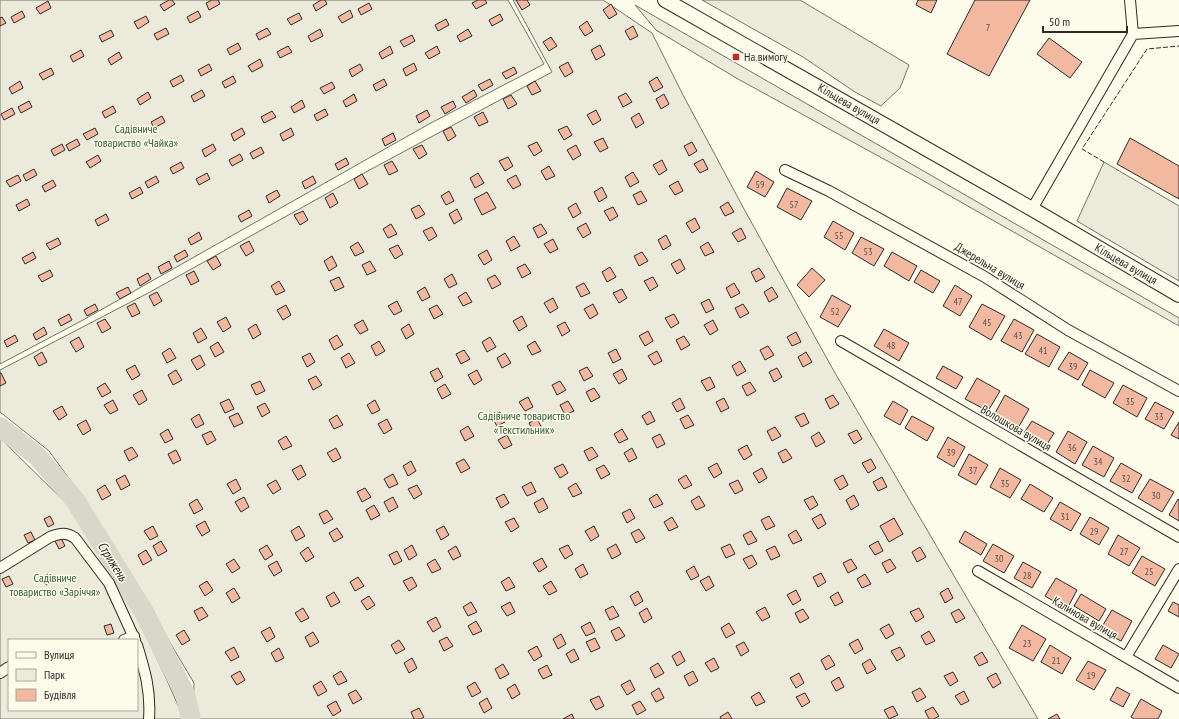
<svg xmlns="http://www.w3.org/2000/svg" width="1179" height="719" font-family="'PT Sans Narrow',sans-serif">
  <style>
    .green { fill: #ecebdb; stroke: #74746e; fill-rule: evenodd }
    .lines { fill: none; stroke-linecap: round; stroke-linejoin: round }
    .river { stroke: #d8d7c9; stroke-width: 20 }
    .building { fill: #f2b8a0; stroke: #2b2b2b }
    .minor-casing { stroke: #2b2b2b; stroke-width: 12 }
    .secondary-casing { stroke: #2b2b2b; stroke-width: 16 }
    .minor { stroke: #fdfbea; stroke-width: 10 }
    .secondary { stroke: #fdfbea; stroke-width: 14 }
    .fence { stroke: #2b2b2b; stroke-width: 1; stroke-dasharray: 5 2; stroke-linecap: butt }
    .poi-dot { fill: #c62828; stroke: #fdfbea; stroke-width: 1.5 }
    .labels { text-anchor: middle; stroke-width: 3; stroke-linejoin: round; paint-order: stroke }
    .number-label { font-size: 10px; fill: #5d4e48 }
    .poi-label { font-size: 12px; fill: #2b2b2b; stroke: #fdfbea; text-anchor: start }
    .street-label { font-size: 12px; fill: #2b2b2b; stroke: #fdfbea }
    .park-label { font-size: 12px; fill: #34623c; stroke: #fdfbea }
    .water-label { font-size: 13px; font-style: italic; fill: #2b2b2b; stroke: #fdfbea }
  </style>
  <rect width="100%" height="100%" fill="#fdfbea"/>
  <path class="green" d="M0 0H508L544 64 429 124 83 320 0 364Z
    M513 0H603L652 33 683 95 744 209 835 373 1038 719H193L194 683 89 506 49 451 0 412V370L150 292 364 173 552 72Z
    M702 0H800L909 65 900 88 881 106 855 92 803 57Z
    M635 5 1179 318V326L922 180 738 79 656 30Z
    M1104 162 1179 206V281L1077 221Z
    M0 438 71 508 126 593 166 678 184 719H0ZM9 640H137V710H9Z"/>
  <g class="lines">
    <path class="river" d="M0 427 37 456 75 500 144 612 185 694 191 719"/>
  </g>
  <path class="building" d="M169 0H172L175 4 164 11 160 5Z
    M212 0H218L220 4 209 10 206 3Z
    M321 0H325L327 4 316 11 313 5Z
    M478 0H485L487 3 476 9 472 3Z
    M516 0H527L530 5 522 10Z
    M918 0H937L931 13 916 5Z
    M975 0H1030L989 76 947 54Z
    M48 1 51 8 40 14 36 8Z
    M369 3 372 9 361 15 358 9Z
    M611 4 617 14 609 19 603 10Z
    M350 10 353 17 342 23 338 17Z
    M22 11 25 17 14 23 11 17Z
    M198 11 201 17 190 23 187 17Z
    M299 13 302 19 291 25 287 19Z
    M500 14 503 20 492 26 489 20Z
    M146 16 149 22 138 29 134 22Z
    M2 17 6 23 0 26V18Z
    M446 19 449 25 438 31 435 25Z
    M587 21 593 31 585 36 579 27Z
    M633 26 638 36 630 40 625 31Z
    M166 28 169 34 157 40 154 34Z
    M267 28 271 34 259 40 256 34Z
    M320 29 323 36 311 42 308 36Z
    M468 29 472 36 460 42 457 36Z
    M111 30 114 36 102 42 99 36Z
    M412 35 415 41 404 47 400 41Z
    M551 37 557 46 549 51 543 42Z
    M1049 38 1082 62 1070 78 1037 54Z
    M238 43 241 49 230 55 227 49Z
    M600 45 605 55 596 60 591 50Z
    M288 46 292 52 280 58 277 52Z
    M390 46 393 53 382 59 379 53Z
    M437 46 440 53 429 59 425 53Z
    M81 50 84 56 73 62 70 56Z
    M119 52 122 58 111 65 108 59Z
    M260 59 263 66 252 72 248 66Z
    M568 62 573 72 565 77 559 67Z
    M414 63 417 70 406 76 403 69Z
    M209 64 212 70 201 76 198 70Z
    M360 64 363 70 352 77 349 70Z
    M514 67 517 73 506 79 502 73Z
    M51 68 54 74 43 80 39 74Z
    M181 75 184 81 173 87 170 81Z
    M233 76 236 82 225 88 222 82Z
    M657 77 663 87 654 92 649 82Z
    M384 79 387 85 376 91 373 85Z
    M490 79 493 85 482 91 478 85Z
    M20 81 23 88 12 94 9 88Z
    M535 81 541 91 532 95 527 86Z
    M332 82 335 88 324 94 320 88Z
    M202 90 205 96 194 102 191 96Z
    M474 90 477 96 466 103 462 97Z
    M148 92 151 98 140 105 137 99Z
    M626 93 632 102 623 107 618 97Z
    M354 94 357 101 346 107 343 101Z
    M664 94 669 104 661 109 656 99Z
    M511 95 517 104 508 109 503 99Z
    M302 100 305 107 294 113 291 107Z
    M29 101 32 107 21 113 18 107Z
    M453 101 456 107 445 114 441 107Z
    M113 106 116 112 105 118 102 112Z
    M12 108 15 114 4 120 1 114Z
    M325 109 328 115 317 121 314 115Z
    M427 110 430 116 419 123 416 116Z
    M596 110 601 120 593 125 587 115Z
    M272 111 276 117 264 123 261 117Z
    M483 112 488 122 479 126 474 117Z
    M639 113 644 123 636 128 631 118Z
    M162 116 165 122 154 128 151 122Z
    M567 126 572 135 564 140 558 130Z
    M451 127 456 136 448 141 443 131Z
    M95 128 98 134 87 140 83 134Z
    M242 128 245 134 234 141 231 134Z
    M291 128 294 135 283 141 280 134Z
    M393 133 396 140 385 146 382 139Z
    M603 138 608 148 600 152 594 142Z
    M1130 138 1179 166V199L1117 164Z
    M77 139 80 145 69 151 66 145Z
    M537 142 542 151 534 156 528 146Z
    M692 142 697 151 689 156 684 146Z
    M62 144 65 150 54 156 51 150Z
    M213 144 216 150 205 157 202 150Z
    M422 145 427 154 419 159 413 149Z
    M576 145 581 155 573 160 567 150Z
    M261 147 264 153 253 159 250 153Z
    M240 154 243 160 232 166 229 160Z
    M98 155 101 161 90 168 86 162Z
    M508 157 513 166 505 171 499 161Z
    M346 158 349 164 338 170 335 164Z
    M703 159 708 169 700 173 694 164Z
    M662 160 667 170 659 175 653 165Z
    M392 161 398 171 389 175 384 165Z
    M181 162 184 168 173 174 170 168Z
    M549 166 555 176 546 180 541 171Z
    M34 169 37 175 26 181 23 175Z
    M756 171 774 182 765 197 747 187Z
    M633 172 639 182 630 187 625 177Z
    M207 173 210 179 199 185 196 179Z
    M478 173 484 183 475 188 470 178Z
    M362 174 368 184 359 189 354 179Z
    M18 175 21 181 10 187 6 181Z
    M516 175 521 185 513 189 507 180Z
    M156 176 159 182 148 188 145 182Z
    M313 176 316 183 305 189 302 182Z
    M53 180 56 186 45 192 42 186Z
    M678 181 683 191 675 195 669 186Z
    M140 187 143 193 132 199 129 193Z
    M602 187 607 197 599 202 594 192Z
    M787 188 812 201 801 220 777 207Z
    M277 190 280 196 269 203 266 196Z
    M449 191 454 201 446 205 441 196Z
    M641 191 647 201 638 205 633 195Z
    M487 192 496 208 482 215 474 199Z
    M333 193 338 203 330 208 325 198Z
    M27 199 30 205 19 211 16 205Z
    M728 202 734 212 725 216 720 207Z
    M576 203 581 213 573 218 568 208Z
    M419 205 425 214 416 219 411 209Z
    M613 207 618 216 610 221 604 211Z
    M457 209 462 219 454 224 449 214Z
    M249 210 252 216 241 222 238 216Z
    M303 211 308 220 300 225 294 215Z
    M106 214 109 220 98 226 95 220Z
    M695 218 700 228 692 233 686 223Z
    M833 221 854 233 845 250 824 237Z
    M586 223 591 233 583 238 577 228Z
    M391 224 397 234 388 238 383 229Z
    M541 224 547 233 538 238 533 228Z
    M432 227 437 236 429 241 423 231Z
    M741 228 746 238 738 242 732 233Z
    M199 232 202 239 191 245 188 239Z
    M666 235 671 245 663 250 658 240Z
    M514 236 520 246 511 251 506 241Z
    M861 237 884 249 874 266 852 253Z
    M58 238 61 244 50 250 46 244Z
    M553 239 558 249 550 253 544 244Z
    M249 241 254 251 246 256 240 246Z
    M358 242 364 252 355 256 350 247Z
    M708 242 714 252 705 256 700 247Z
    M398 245 403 254 395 259 389 249Z
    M185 250 188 256 177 262 174 256Z
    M487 250 492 260 484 265 478 255Z
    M33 252 36 258 25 264 22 258Z
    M642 252 648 261 639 266 634 256Z
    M892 252 917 266 909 281 884 266Z
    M216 256 221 265 213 270 207 261Z
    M332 256 337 266 329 271 324 261Z
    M680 259 685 269 677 274 671 264Z
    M169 261 172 268 161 274 158 267Z
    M370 261 376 271 367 275 362 265Z
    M525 264 531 273 522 278 517 268Z
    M610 267 616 277 607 282 602 272Z
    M759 268 765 277 756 282 751 272Z
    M812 268 825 280 809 297 797 285Z
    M50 270 53 276 42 282 38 276Z
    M921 270 940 281 933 293 914 282Z
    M194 271 199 281 191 285 186 275Z
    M148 273 151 279 140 286 137 279Z
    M452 274 457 284 449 288 444 279Z
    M495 275 501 284 492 289 487 279Z
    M339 277 344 287 335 291 330 281Z
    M653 277 658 286 650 291 644 281Z
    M279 281 285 291 276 295 271 286Z
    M584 283 590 293 581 297 576 287Z
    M734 283 740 293 731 298 726 288Z
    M955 285 972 296 960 316 943 306Z
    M128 287 131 293 120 299 116 293Z
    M425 287 430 297 422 301 417 292Z
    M772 287 778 297 769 302 764 292Z
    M622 289 627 298 619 303 613 293Z
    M157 292 162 301 154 306 149 296Z
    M466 292 472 302 463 306 458 297Z
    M832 295 851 306 838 327 820 317Z
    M553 298 558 308 550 313 544 303Z
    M709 299 714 309 706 313 701 303Z
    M397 301 402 311 394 315 388 306Z
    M135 303 140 313 132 317 127 307Z
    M95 304 98 310 87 316 84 310Z
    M593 304 598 314 590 319 584 309Z
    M743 304 749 313 740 318 735 308Z
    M982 304 1005 316 991 340 969 327Z
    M286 305 291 315 283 320 277 310Z
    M437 305 443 314 434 319 429 309Z
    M69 314 72 320 61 326 58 320Z
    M674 314 679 323 671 328 665 318Z
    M522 316 527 326 519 331 513 321Z
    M226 317 231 327 223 332 217 322Z
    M105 319 111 328 102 333 97 323Z
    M1014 319 1034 330 1022 352 1001 341Z
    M363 320 368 330 360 334 354 325Z
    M713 320 718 330 710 335 704 325Z
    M565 322 570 331 562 336 557 326Z
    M256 324 261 334 253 339 248 329Z
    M409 324 414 334 406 339 401 329Z
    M44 327 47 334 36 340 33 334Z
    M201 328 207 338 198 343 193 333Z
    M884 329 909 343 899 361 874 346Z
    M648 331 653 341 645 346 639 336Z
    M796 332 801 342 792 346 787 337Z
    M1037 334 1060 347 1049 367 1025 354Z
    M15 335 18 341 7 347 4 341Z
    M337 335 343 345 334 350 329 340Z
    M684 336 690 345 681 350 676 340Z
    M79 337 84 347 76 352 70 342Z
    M490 337 496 347 487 352 482 342Z
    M379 341 385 351 376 356 371 346Z
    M535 341 541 351 532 355 527 346Z
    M218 342 224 352 215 357 210 347Z
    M768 346 774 355 765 360 760 350Z
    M170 348 176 358 167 363 162 353Z
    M616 349 621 359 613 363 608 353Z
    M464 350 470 359 461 364 456 354Z
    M657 351 662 361 654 365 648 356Z
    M42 352 47 362 39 366 34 357Z
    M806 352 812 362 803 367 798 357Z
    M1069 352 1088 363 1078 380 1058 369Z
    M310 353 315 362 307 367 302 357Z
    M349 353 355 363 346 368 341 358Z
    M505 353 511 363 502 368 497 358Z
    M200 355 205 365 197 370 191 360Z
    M740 361 746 371 737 376 732 366Z
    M135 365 140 375 132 380 126 370Z
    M943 366 963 377 956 389 936 378Z
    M587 367 593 376 584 381 579 371Z
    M438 368 443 377 435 382 430 372Z
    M777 368 782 377 774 382 769 372Z
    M622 369 627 379 619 384 613 374Z
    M176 370 182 380 173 385 168 375Z
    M477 370 482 380 474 385 468 375Z
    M1090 370 1114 383 1105 398 1082 385Z
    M0 373H1L6 383 0 386Z
    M316 376 322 385 313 390 308 380Z
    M710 377 715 387 707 391 701 381Z
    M977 378 1000 391 988 411 965 399Z
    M260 381 265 391 256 395 251 385Z
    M560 381 566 390 557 395 552 385Z
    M750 382 756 391 747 396 742 386Z
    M105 383 111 392 102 397 97 388Z
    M445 384 451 394 442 399 437 389Z
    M1123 385 1147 398 1137 417 1113 403Z
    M594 388 600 397 591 402 586 392Z
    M142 390 147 400 139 405 133 395Z
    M833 395 839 404 830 409 825 399Z
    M1005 395 1029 409 1018 428 994 415Z
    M528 397 533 407 525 411 519 402Z
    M680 398 685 408 677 412 672 403Z
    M724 398 729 408 721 412 716 402Z
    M229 399 234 409 225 413 220 403Z
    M113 400 118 410 110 414 104 405Z
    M375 400 380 410 372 414 367 405Z
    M568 401 574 411 565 415 560 405Z
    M893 401 908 410 900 425 884 416Z
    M1155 402 1174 412 1164 429 1145 419Z
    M265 403 270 412 262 417 257 407Z
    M62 406 67 415 59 420 53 411Z
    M650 411 655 421 647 425 642 416Z
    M500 412 505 422 497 426 491 416Z
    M238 413 243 423 234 427 229 417Z
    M804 413 809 423 801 427 795 417Z
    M199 414 204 424 196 428 191 419Z
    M337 415 343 425 334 429 329 420Z
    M688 415 694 425 685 429 680 419Z
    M912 416 934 428 927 441 905 428Z
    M387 419 392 429 384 434 378 424Z
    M537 419 542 428 534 433 529 423Z
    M86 420 91 430 83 435 77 425Z
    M1032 421 1054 433 1046 446 1024 433Z
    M1179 422V439L1171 435Z
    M468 426 474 436 465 441 460 431Z
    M775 427 781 436 772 441 767 431Z
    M168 429 173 439 165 443 160 434Z
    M622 429 628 439 619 443 614 434Z
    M857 430 862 439 854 444 848 434Z
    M211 431 216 440 207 445 202 435Z
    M1068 431 1087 442 1075 464 1056 452Z
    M819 432 825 442 816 447 811 437Z
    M660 434 665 444 657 448 652 438Z
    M507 435 512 445 504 449 498 440Z
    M286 436 292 446 283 450 278 441Z
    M948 437 965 447 954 467 937 457Z
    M747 445 752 455 744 460 738 450Z
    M1093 446 1114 458 1104 477 1082 465Z
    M132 447 138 456 129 461 124 451Z
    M592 447 598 456 589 461 584 451Z
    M336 448 341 458 333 462 327 453Z
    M632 448 637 458 629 462 624 453Z
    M786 449 792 458 783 463 778 453Z
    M176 450 181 460 173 464 168 454Z
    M969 454 988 465 976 485 958 475Z
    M464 459 470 468 461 473 456 463Z
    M871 459 876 468 868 473 862 463Z
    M411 461 416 471 408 476 403 466Z
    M717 463 722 473 714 478 708 468Z
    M1121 463 1142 475 1132 493 1110 481Z
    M563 464 568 473 560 478 554 468Z
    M301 465 306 475 298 480 292 470Z
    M604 465 610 474 601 479 596 469Z
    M762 468 767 478 759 483 753 473Z
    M1000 468 1021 480 1010 498 990 487Z
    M393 474 398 484 389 488 384 479Z
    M125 475 130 485 121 490 116 480Z
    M686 475 692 485 684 489 678 480Z
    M843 475 848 485 840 490 834 480Z
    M882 477 887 487 878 491 873 482Z
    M236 479 241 489 233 494 227 484Z
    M1150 479 1174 492 1162 512 1138 498Z
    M276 480 281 489 273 494 267 485Z
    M738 480 743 490 735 494 729 484Z
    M531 482 536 492 527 496 522 487Z
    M576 483 582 493 573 497 568 488Z
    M1030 484 1053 498 1044 512 1021 499Z
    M105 485 111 495 102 500 97 490Z
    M417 485 422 494 414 499 408 489Z
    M365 488 371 497 362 502 357 492Z
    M504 494 509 503 501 508 496 498Z
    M657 494 663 504 654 508 649 499Z
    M854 495 859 505 851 510 846 500Z
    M699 496 705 506 696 510 691 501Z
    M813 496 818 505 810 510 804 500Z
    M244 497 249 507 241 512 235 502Z
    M393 497 398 507 389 512 384 502Z
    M543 498 548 508 539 513 534 503Z
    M197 499 203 509 194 514 189 504Z
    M1178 499 1179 500V521L1169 515Z
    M1060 502 1081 514 1071 531 1050 519Z
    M374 505 380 515 371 520 366 510Z
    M630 509 635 518 627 523 622 513Z
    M327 510 333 519 324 524 319 514Z
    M821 514 826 524 818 529 812 519Z
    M50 516 54 524 48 527 44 519Z
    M769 516 775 526 766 530 761 520Z
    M672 517 678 527 669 531 664 522Z
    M1090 517 1109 528 1099 545 1080 534Z
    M514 518 519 527 511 532 505 522Z
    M894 518 903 534 889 542 880 526Z
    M205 521 210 531 202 536 196 526Z
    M153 526 158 536 150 540 144 531Z
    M299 526 305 536 296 541 291 531Z
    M444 526 449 535 441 540 436 530Z
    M594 526 599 536 591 541 585 531Z
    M337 528 343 537 334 542 329 533Z
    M639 529 645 538 636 543 631 533Z
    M796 530 802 540 793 544 788 535Z
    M751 531 757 541 748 545 743 535Z
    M965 531 987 544 981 555 959 542Z
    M31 532 35 540 28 543 24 535Z
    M1118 535 1140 548 1129 566 1108 554Z
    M61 538 65 546 59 549 55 541Z
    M161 541 167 551 158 556 153 546Z
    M878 541 883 551 875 555 869 546Z
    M616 544 621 554 612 559 607 549Z
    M730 544 735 554 726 558 721 548Z
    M993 544 1014 556 1004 573 983 561Z
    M267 545 273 555 265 560 259 550Z
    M412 545 417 555 409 560 404 550Z
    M568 545 573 554 565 559 559 549Z
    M456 546 461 556 453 560 448 551Z
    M775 546 780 556 771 560 766 550Z
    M308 547 314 557 306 562 300 553Z
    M920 547 926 557 917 562 912 552Z
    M146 550 152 560 143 565 138 555Z
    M397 551 402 561 394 565 389 555Z
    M752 555 757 564 749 569 743 559Z
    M1142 556 1165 569 1155 586 1132 573Z
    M542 558 547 567 539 572 533 563Z
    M234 559 240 568 232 573 226 564Z
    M435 559 441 569 432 573 427 564Z
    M851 559 857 568 848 573 843 563Z
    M890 559 896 568 887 573 882 563Z
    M277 561 282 571 274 576 268 566Z
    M1023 562 1041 572 1032 588 1014 578Z
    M583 564 588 574 580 578 575 569Z
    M694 566 699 576 691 580 686 571Z
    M821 573 826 582 818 587 813 577Z
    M48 574 52 582 46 585 42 577Z
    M865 574 871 584 862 588 857 579Z
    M9 576 13 584 6 587 2 579Z
    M709 576 714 586 706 591 700 581Z
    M358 577 364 586 355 591 350 582Z
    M412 577 417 586 409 591 403 581Z
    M509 577 515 587 506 591 501 582Z
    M1056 578 1077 590 1067 609 1045 596Z
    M207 581 213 590 205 596 199 586Z
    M551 581 557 591 549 595 543 586Z
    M234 588 240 598 232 603 226 593Z
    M948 588 953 598 945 603 940 593Z
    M796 590 801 600 793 605 787 595Z
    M638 591 643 601 635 606 630 596Z
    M334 592 340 602 331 607 326 597Z
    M838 592 843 602 835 606 830 597Z
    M1081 594 1106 609 1099 621 1074 606Z
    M369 596 375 605 367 610 361 601Z
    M471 602 477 612 468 616 463 607Z
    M510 602 515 612 507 616 501 607Z
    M1173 602 1179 605V617L1168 611Z
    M613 606 619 616 610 620 605 610Z
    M202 607 208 616 199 621 194 611Z
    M765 607 770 617 762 621 756 612Z
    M303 608 309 618 301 622 295 613Z
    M647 608 652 618 644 623 639 613Z
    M919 608 924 617 916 622 910 612Z
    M803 609 809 618 800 623 795 613Z
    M959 609 965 618 956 623 951 613Z
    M1112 610 1132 621 1121 641 1100 630Z
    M436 617 441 627 433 632 427 622Z
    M476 621 482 631 473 635 468 626Z
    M590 622 595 632 586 636 581 627Z
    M729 623 735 633 726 638 721 628Z
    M111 624 114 633 107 635 104 626Z
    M889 624 894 634 886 639 880 629Z
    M1022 625 1046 639 1033 661 1009 648Z
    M270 627 275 637 267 642 261 632Z
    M619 627 625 636 616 641 611 631Z
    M184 630 190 640 182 645 176 635Z
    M929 631 935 641 926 645 921 636Z
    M313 632 319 642 310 647 305 637Z
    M561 634 566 644 558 649 553 639Z
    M447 637 453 646 444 651 439 641Z
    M595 638 600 648 591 652 586 642Z
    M858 639 863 649 855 654 849 644Z
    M399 640 405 649 396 654 391 645Z
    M744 642 749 651 741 656 736 646Z
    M1050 645 1071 658 1062 674 1041 662Z
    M1163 645 1179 654 1171 668 1155 659Z
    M537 646 542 656 534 661 528 651Z
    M234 647 239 657 231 661 225 652Z
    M900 647 905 656 897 661 891 651Z
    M279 648 284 658 276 662 271 653Z
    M574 649 579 659 571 663 566 654Z
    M680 651 685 661 677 666 672 656Z
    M982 652 988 662 979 666 974 657Z
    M829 655 835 665 826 670 821 660Z
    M412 658 417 668 409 673 404 663Z
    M714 658 719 668 711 672 705 663Z
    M870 659 876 669 867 674 862 664Z
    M1088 661 1106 670 1094 690 1076 680Z
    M658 663 664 673 655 678 650 668Z
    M503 664 509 674 500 679 495 669Z
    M547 665 552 675 543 679 538 670Z
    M240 671 245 680 237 685 231 676Z
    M341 671 347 681 338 685 333 676Z
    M693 671 698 681 689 686 684 676Z
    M953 672 958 681 950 686 944 676Z
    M799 673 804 683 796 688 790 678Z
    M996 673 1001 683 993 688 987 678Z
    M839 677 844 687 836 691 831 682Z
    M630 680 635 690 627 695 621 685Z
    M321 681 327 691 318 696 313 686Z
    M475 682 481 692 472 697 467 687Z
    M515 684 520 694 512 699 507 689Z
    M1117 687 1130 694 1123 707 1110 700Z
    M659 688 664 698 656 702 651 693Z
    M920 688 926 697 917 702 912 692Z
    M356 690 362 699 353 704 348 694Z
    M964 691 969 701 961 705 955 696Z
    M759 692 765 702 756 706 751 697Z
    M805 693 810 702 802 707 796 697Z
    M599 696 604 706 596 710 590 700Z
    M487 698 492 708 484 713 479 703Z
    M1141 699 1162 711 1158 719H1134L1131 717Z
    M336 701 341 711 333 716 327 706Z
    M640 701 646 710 637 715 632 705Z
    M893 706 898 715 889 719 884 710Z
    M933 707 939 716 934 719H929L925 711Z
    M419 708 424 717 421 719H414L411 712Z
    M728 712 732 719H721L720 717Z
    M572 714 574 719H563Z
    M1057 714 1060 719H1048Z"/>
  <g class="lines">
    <g class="minor-casing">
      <path id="minor" d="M1133 34 1179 31
        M785 170 829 191 985 277 1068 330 1179 391
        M1032 209 1133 34 1130 0
        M841 341 1179 537
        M0 568 50 537C60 533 66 532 75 538L109 583 135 640
        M978 571 1179 688
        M124 640 134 636
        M137 645C145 671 151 691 149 719
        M1126 657 1179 569
        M0 673 9 667"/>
    </g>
    <g class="secondary-casing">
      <path id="secondary" d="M665 0 1032 209 1179 295"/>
    </g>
    <use href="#minor" class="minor"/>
    <use href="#secondary" class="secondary"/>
    <path class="fence" d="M1104 162 1082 149 1147 49 1179 46"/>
  </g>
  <rect class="poi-dot" x="732" y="53" width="8" height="8" rx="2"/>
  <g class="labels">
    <g class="number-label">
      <text x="988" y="31">7</text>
      <text x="760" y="188">59</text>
      <text x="794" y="208">57</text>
      <text x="839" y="239">55</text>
      <text x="868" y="255">53</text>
      <text x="958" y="305">47</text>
      <text x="835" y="315">52</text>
      <text x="987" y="326">45</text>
      <text x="1018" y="339">43</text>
      <text x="891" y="349">48</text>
      <text x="1043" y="354">41</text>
      <text x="1073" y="370">39</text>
      <text x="1130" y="405">35</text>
      <text x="1159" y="420">33</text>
      <text x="1072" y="451">36</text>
      <text x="951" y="456">39</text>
      <text x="1098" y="465">34</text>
      <text x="973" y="474">37</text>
      <text x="1126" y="482">32</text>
      <text x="1005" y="487">35</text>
      <text x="1156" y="499">30</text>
      <text x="1065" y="520">31</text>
      <text x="1094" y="535">29</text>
      <text x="1124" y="555">27</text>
      <text x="999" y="562">30</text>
      <text x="1149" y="575">25</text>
      <text x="1027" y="579">28</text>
      <text x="1027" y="647">23</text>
      <text x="1056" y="664">21</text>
      <text x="1091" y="679">19</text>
    </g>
    <g class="poi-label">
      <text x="744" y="61">На вимогу</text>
    </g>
    <g class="street-label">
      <text transform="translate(849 104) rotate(30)" y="4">Кільцева вулиця</text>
      <text transform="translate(1126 264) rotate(30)" y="4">Кільцева вулиця</text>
      <text transform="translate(990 266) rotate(31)" y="4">Джерельна вулиця</text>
      <text transform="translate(1016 428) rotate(30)" y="4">Волошкова вулиця</text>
      <text transform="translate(1085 618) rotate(30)" y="4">Калинова вулиця</text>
    </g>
    <g class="park-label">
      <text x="136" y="133">Садівниче<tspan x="136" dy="14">товариство «Чайка»</tspan></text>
      <text x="524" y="420">Садівниче товариство<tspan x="524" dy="14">«Текстильник»</tspan></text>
      <text x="55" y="582">Садівниче<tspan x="55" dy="14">товариство «Заріччя»</tspan></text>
    </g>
    <g class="water-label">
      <text transform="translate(113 561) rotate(58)" y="5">Стрижень</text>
    </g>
  </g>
  <rect x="8" y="639" width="130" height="72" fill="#fdfbea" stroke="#a9a89e"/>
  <rect x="16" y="652" width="20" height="6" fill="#fdfbea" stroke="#a9a89e"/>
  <text x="44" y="659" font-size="12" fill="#2b2b2b">Вулиця</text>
  <rect x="16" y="669" width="20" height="12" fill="#ecebdb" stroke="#a9a89e"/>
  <text x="44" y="679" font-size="12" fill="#2b2b2b">Парк</text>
  <rect x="16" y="689" width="20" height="12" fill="#f2b8a0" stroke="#a9a89e"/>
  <text x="44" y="699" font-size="12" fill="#2b2b2b">Будівля</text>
  <path d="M1043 26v6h84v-6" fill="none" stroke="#2b2b2b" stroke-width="2"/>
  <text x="1049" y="26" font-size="12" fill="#2b2b2b" stroke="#fdfbea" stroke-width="3" paint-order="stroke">50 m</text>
</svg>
